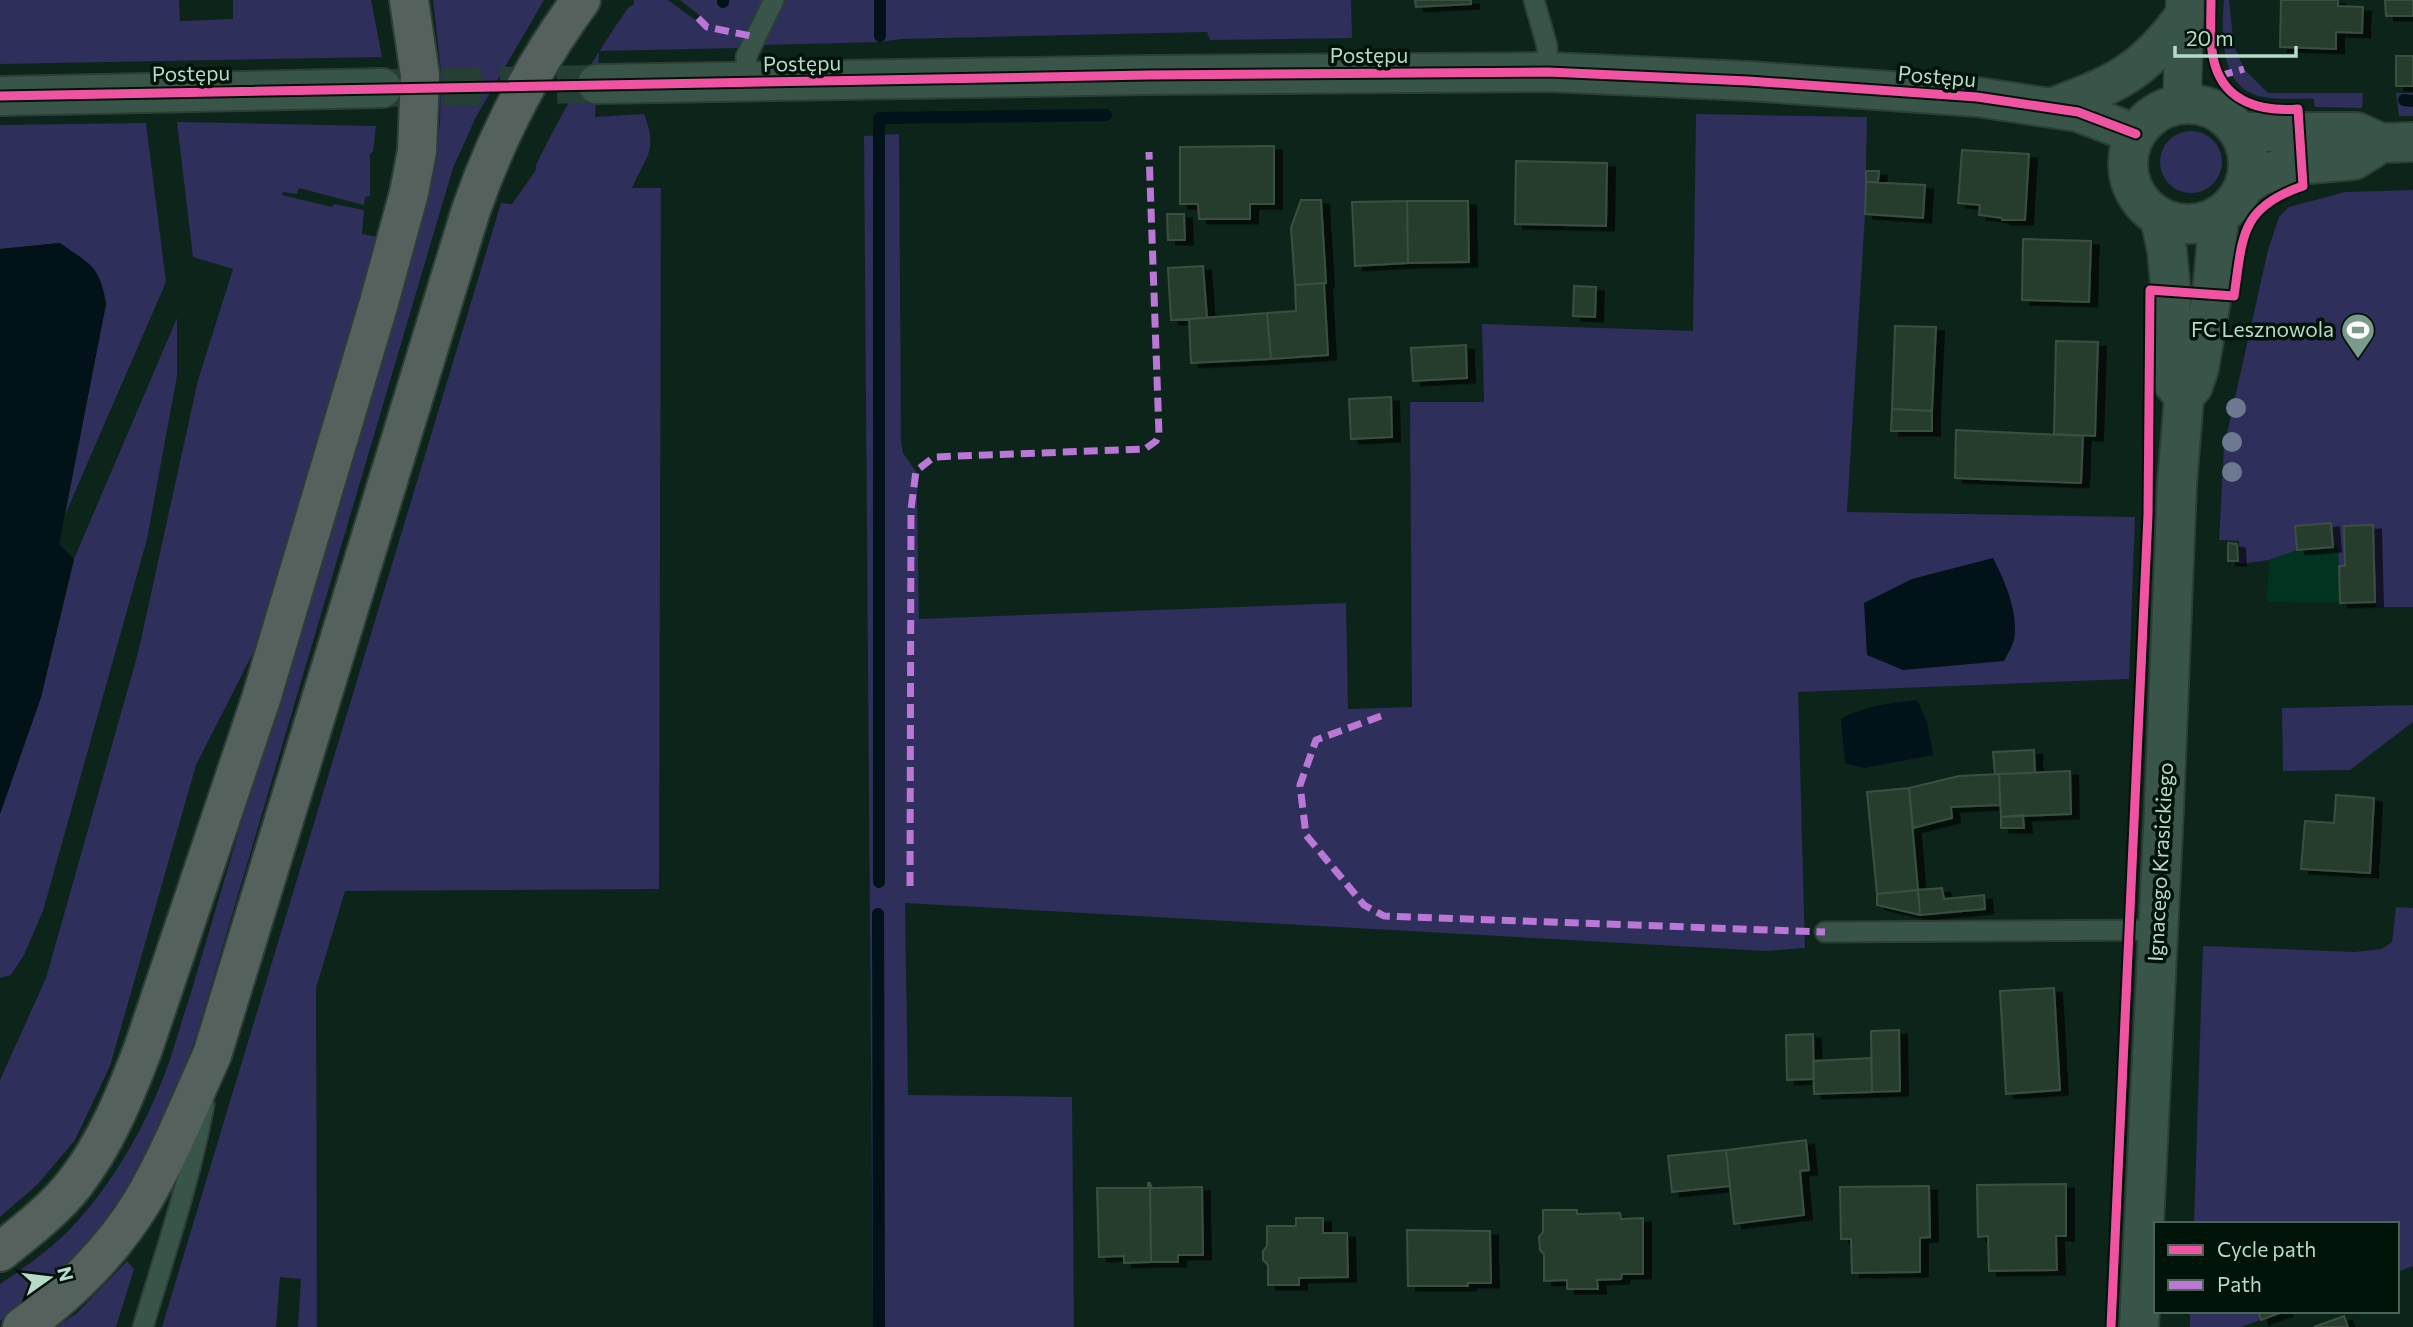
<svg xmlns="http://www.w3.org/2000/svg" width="2413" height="1327" font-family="Commissioner,sans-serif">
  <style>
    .built { fill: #023220 }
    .green { fill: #2e2f5a }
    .water { fill: #011218 }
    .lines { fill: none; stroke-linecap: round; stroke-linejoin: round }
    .stream { stroke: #011218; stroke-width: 12 }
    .building { fill: #283c2e; stroke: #3b5041; stroke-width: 2; filter: url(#shadow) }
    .secondary-tunnel { stroke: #263f34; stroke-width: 38; stroke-dasharray: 38 19; stroke-linecap: butt }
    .lane-casing { stroke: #2c3e36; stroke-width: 23 }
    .street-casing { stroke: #2c3e36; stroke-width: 40 }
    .secondary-casing { stroke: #2c3e36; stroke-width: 42 }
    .highway-casing { stroke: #2c3e36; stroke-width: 42 }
    .lane { stroke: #39554a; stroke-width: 19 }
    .street { stroke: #39554a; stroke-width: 37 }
    .secondary { stroke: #39554a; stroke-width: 38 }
    .highway { stroke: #55615d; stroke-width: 38 }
    .quiet { stroke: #ba77d6; stroke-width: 7; stroke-dasharray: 14 7; stroke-linecap: butt }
    .cycleway-casing { stroke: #001309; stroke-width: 13 }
    .cycleway { stroke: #f153a3; stroke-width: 9 }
    .tree { fill: #6d7991 }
    .labels { text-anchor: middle; stroke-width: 7; stroke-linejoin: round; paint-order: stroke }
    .street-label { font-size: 21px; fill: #b6dbc8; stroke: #001309 }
    .poi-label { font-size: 21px; fill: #b6dbc8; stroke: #001309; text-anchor: end }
  </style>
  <defs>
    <filter id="shadow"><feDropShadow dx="8" dy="4.5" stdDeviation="0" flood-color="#0009"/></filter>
  </defs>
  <rect width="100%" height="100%" fill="#0c241a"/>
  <path class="built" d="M2339 546 2340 603 2267 602 2269 560 2297 550Z"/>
  <path class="green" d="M0 0H179L180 21 233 19V0H371L382 57 0 64Z
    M433 0H544L476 117 453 168 198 1030C158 1150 109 1249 0 1321V1284C25 1267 50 1250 71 1228 106 1192 138 1139 157 1093 171 1062 179 1028 190 996L431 182 440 123 441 71Z
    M634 0H668L698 22 703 18 680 0H762L739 48 599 51 595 117 644 114C659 151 645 157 632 188H661L659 889 345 891 316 988 317 1327H298L301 1279 280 1277 276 1327H162L501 203 512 204 536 170V165C563 110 593 58 628 8L634 4Z
    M786 0H1351L1352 38 1210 40 1207 32 901 39 881 42 764 45Z
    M2224 0H2229L2234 46 2244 69 2268 93H2363L2362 108 2315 107 2314 99C2298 98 2280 100 2264 97 2219 91 2221 33 2224 0Z
    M2396 93H2413V116H2399Z
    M1696 114 1867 117 1865 214 1847 512 2135 517 2129 679 1798 692 1805 948 1766 951 905 903 908 1095 1072 1097 1074 1327H873L864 136 899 134 901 440 903 453 919 476 917 494 919 619 1346 603 1348 709 1412 707 1410 402H1484L1482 324 1693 331Z
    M177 122 376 126 373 152 370 154V196L365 197 364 205 299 188 297 194 283 192 282 195 332 207 334 204 364 210 362 234 378 237 253 653 196 765 110 1066 75 1140 38 1184 0 1217V1080L46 978 138 653 198 380 233 269 193 257Z
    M146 123 166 282 65 515 106 303C99 264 90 265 60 243L0 249V125Z
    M2160 162a31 31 0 1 1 62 0a31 31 0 1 1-62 0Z
    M2413 190V607H2376L2375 602 2340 603 2338 546 2297 550 2269 560 2239 564V541L2219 540 2224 447 2268 250 2279 217 2289 207 2345 192Z
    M177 318V376L147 539 43 911 24 955 11 975 0 978V814L41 697 74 559Z
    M2413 705V722L2350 770 2283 771 2282 708Z
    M2396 907 2413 908V1266L2397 1272V1224H2194L2203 946 2355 952 2382 949 2392 942Z
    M127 1261 134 1269 116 1327H56L77 1313Z
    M2190 1311H2285L2241 1327H2190Z"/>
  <path class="water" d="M60 243C90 265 99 264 106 304L59 544 74 559 41 697 0 814V249Z
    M1993 558C2005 581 2019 614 2014 640 2012 647 2007 655 2004 661L1903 670 1867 655 1864 603 1912 579Z
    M1917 700 1927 722 1933 755 1864 768 1845 763 1841 719C1864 706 1891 703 1917 700Z"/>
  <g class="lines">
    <path class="stream" d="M723 2V0
      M880 36V0
      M2404 100 2413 101
      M879 882V118L1106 115
      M878 914 879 1327"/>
  </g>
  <path class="building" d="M1415 0H1471V4L1416 7Z
    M2281 0H2338V6L2363 7 2362 33 2336 32V49L2280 47Z
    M2385 0H2413V16H2386Z
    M2396 56H2413V86H2396Z
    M1274 146V204H1250V219H1199L1198 204H1180V147Z
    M1962 150 2029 154 2025 220H2002V218L1979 215 1980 205 1958 203Z
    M1516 161 1607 163 1606 226 1515 224Z
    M1866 171H1879L1878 182H1866Z
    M1866 182 1925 185 1923 218 1865 214Z
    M1301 200H1321L1326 283 1295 285 1291 228Z
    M1407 201 1408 263 1355 266 1352 202Z
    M1407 201H1468L1469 262 1408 263Z
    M1167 214H1184L1185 240H1168Z
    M2023 239 2091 241 2089 302 2022 300Z
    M1203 266 1207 318 1171 320 1168 268Z
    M1324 283 1328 355 1271 359 1267 313 1296 311 1295 285Z
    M1574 286 1596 287 1595 317 1573 316Z
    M1267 313 1271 359 1191 363 1189 319Z
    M1895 326 1936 327 1932 411 1892 409Z
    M2056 341 2098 342 2095 436 2054 434Z
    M1466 345 1467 378 1413 381 1411 348Z
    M1391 397 1392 437 1351 439 1349 399Z
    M1892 409 1932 411V431H1891Z
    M1956 430 2083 436 2081 483 1955 478Z
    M2331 523 2333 547 2297 550 2295 526Z
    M2373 525 2375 602 2340 603 2339 566H2345L2344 526Z
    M2228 543 2237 544 2238 561H2228Z
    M2034 750 2035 773 1995 774 1993 752Z
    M2070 771 2071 814 2001 817 1999 774Z
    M1999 774 2000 805 1951 807 1952 818 1913 828 1909 788 1959 776Z
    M1909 788 1918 890 1877 894 1867 792Z
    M2336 795 2374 798 2370 873 2301 869 2305 821 2334 823Z
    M2023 815 2024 828H2001V817Z
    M1942 888 1944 899 1984 895 1985 909 1920 915 1918 890Z
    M1918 890 1920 915 1877 905V894Z
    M2054 988 2060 1090 2006 1094 2000 991Z
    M1899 1030 1900 1091 1872 1092 1871 1031Z
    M1813 1034 1814 1079 1787 1080 1786 1035Z
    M1871 1058 1872 1092 1814 1094 1813 1061Z
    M1806 1140 1809 1170 1800 1171 1804 1215 1734 1224 1726 1150Z
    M1726 1150 1730 1186 1672 1192 1668 1156Z
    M1148 1183H1150L1151 1262 1124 1263V1256L1099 1257 1097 1188H1148Z
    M1150 1183 1152 1188 1202 1187 1203 1255H1178V1262H1151Z
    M2066 1184V1236H2056L2057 1270 1989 1271 1988 1236 1978 1237 1977 1185Z
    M1929 1186 1930 1237 1920 1238V1272L1852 1273 1851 1239H1841L1840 1187Z
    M1543 1210H1577V1214L1620 1213 1621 1219 1643 1218V1274H1622L1621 1279 1597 1280 1598 1289H1567V1280L1544 1281V1254L1540 1250 1539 1237 1543 1232Z
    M1296 1218H1323V1233H1347L1348 1277 1299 1278V1285H1268V1265L1263 1260V1251L1267 1246V1226H1296Z
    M1407 1230 1490 1231 1491 1283H1468V1286H1408Z
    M2258 1311H2285L2261 1320Z
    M2344 1316 2348 1327H2314Z"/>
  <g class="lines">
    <path class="secondary-tunnel" d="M386 88 597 84"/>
    <g class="lane-casing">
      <path id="lane" d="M1534 0 1547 46 1548 72
        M748 82 746 57 774 0
        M1825 932 2158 930
        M143 1327C165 1253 190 1181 204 1105"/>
    </g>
    <g class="street-casing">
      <path id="street" d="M2182 104 2185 0"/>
    </g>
    <g class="secondary-casing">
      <path id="secondary" d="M597 84 1148 75 1548 72 1748 81 1977 97 2078 112 2136 134
        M0 96 382 88
        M2128 164a60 60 0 1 1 120 0a60 60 0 1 1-120 0Z
        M2054 107C2116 84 2145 71 2185 15
        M2239 132H2357L2381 143 2413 142
        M2244 186 2258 177 2287 166 2354 160 2381 143
        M2160 218 2167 251 2171 292 2170 366 2173 383 2184 397
        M2139 1327 2164 809 2177 484 2184 397 2193 386 2199 368 2212 294 2219 217"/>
    </g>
    <g class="highway-casing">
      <path id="highway" d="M0 1252C26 1231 54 1210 75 1183 106 1143 125 1096 143 1049L261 699 378 306 409 193 417 151 420 75 409 0
        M22 1327C69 1294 113 1250 143 1200 170 1154 190 1103 212 1055L471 210C497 135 534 64 581 0"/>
    </g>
    <use href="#lane" class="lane"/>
    <use href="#street" class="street"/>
    <use href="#secondary" class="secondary"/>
    <use href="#highway" class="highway"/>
    <path class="quiet" d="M698 18 707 27 756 37
      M2219 76 2244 69
      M1381 716 1316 740 1300 785 1306 835 1364 905 1384 916 1825 932
      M910 886 911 509 916 471 934 457 1145 449 1156 441 1159 434 1149 152"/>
    <g class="cycleway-casing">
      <path id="cycleway" d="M0 96 1148 75 1548 72 1748 81 1977 97 2078 112 2136 134
        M2111 1327 2148 515 2150 290 2234 296C2243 237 2239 208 2303 186L2298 109C2263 112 2226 103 2215 65 2209 45 2211 21 2211 0"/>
    </g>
    <use href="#cycleway" class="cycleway"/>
  </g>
  <g class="tree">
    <circle cx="2236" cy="408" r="10"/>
    <circle cx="2232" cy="442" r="10"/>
    <circle cx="2232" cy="472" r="10"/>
  </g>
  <defs>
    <g id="stadium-pin" transform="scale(1.75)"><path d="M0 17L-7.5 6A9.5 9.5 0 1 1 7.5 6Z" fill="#7a9b8b" stroke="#001309"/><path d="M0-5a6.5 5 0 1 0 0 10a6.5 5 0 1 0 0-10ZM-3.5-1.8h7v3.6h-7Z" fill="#fff"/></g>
  </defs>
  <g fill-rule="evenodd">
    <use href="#stadium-pin" x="2358" y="330"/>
  </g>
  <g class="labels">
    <g class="street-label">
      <text x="1369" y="63">Postępu</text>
      <text transform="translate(802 64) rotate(-1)" y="7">Postępu</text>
      <text transform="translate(191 74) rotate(-1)" y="7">Postępu</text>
      <text transform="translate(1937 77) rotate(5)" y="7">Postępu</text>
      <text transform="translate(2161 862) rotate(-87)" y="7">Ignacego Krasickiego</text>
    </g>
    <g class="poi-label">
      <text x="2334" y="337">FC Lesznowola</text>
    </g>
  </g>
  <rect x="2154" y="1222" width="245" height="91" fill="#001309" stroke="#496355" stroke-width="2"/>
  <rect x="2168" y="1245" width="35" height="10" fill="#f153a3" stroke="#496355" stroke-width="2"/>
  <text x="2217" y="1257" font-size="21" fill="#b6dbc8">Cycle path</text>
  <rect x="2168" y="1280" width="35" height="10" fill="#ba77d6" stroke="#496355" stroke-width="2"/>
  <text x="2217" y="1292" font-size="21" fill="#b6dbc8">Path</text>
  <g transform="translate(49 1278) rotate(76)" stroke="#001309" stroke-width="5" paint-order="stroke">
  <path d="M0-5L12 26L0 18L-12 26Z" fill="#b6dbc8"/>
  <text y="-10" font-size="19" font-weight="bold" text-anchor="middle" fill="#b6dbc8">N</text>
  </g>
  <path d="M2175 46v10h121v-10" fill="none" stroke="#b6dbc8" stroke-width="3.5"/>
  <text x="2186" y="46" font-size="21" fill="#b6dbc8" stroke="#001309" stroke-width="5" paint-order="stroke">20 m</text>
</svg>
